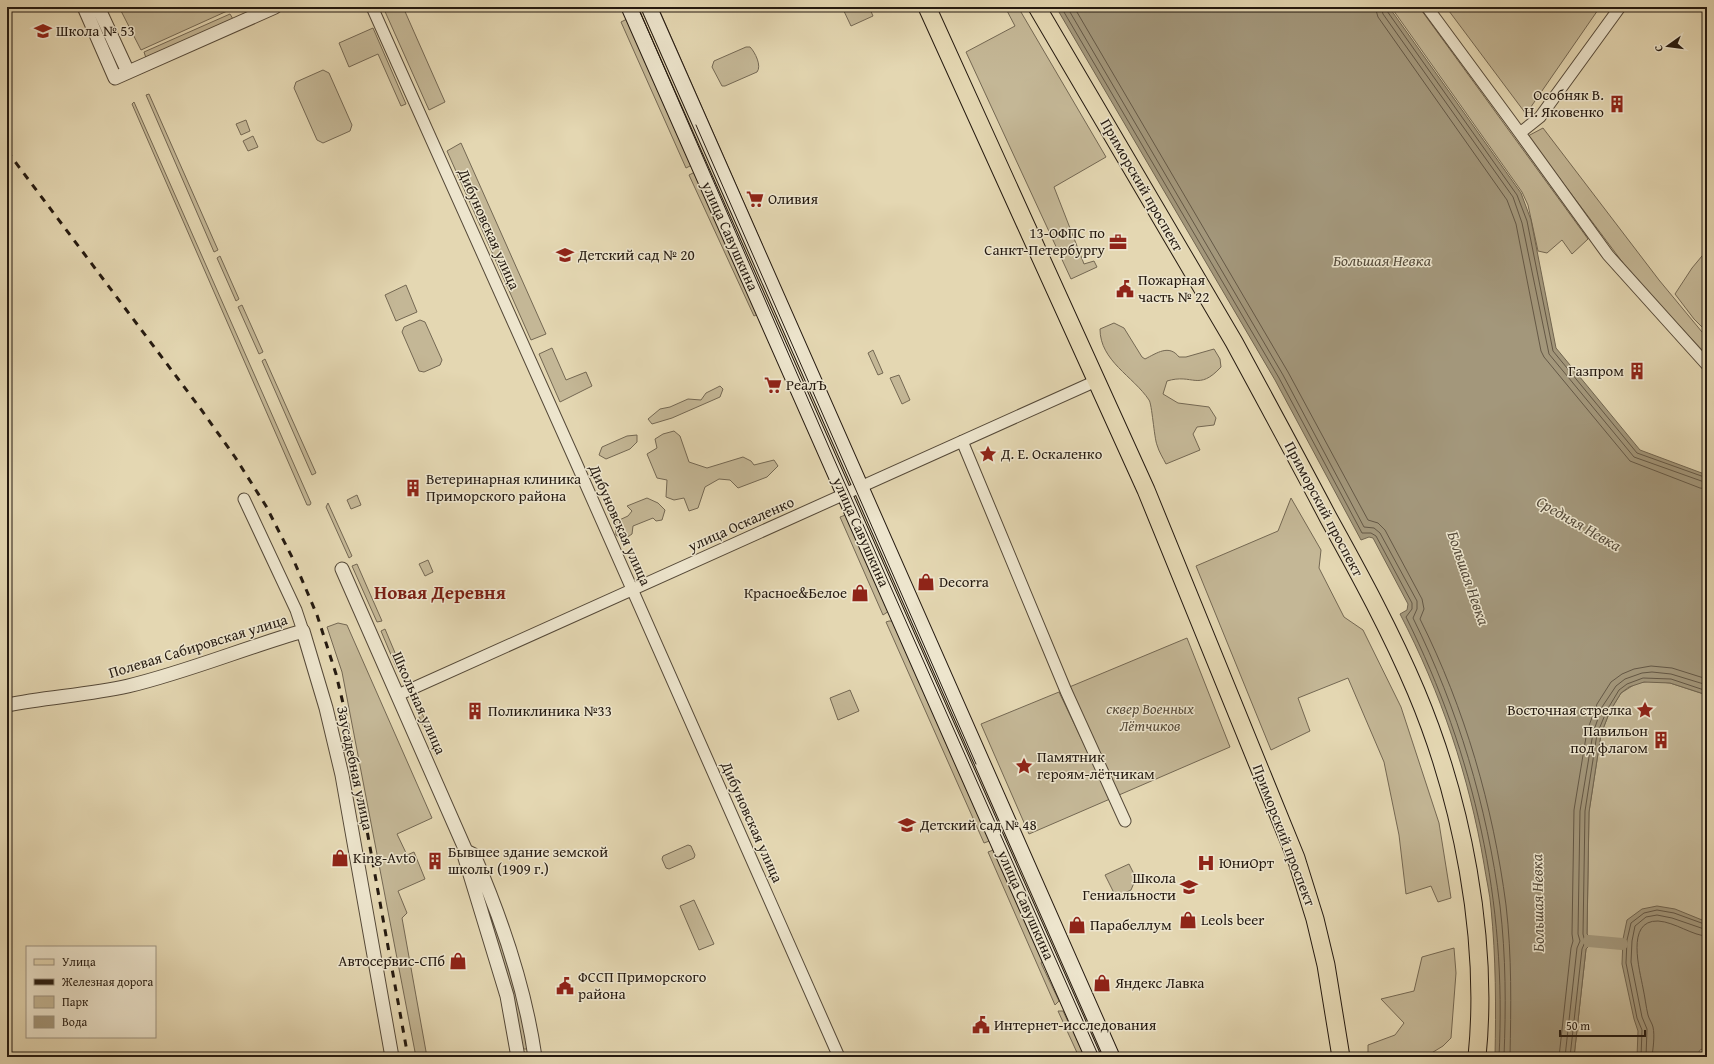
<svg xmlns="http://www.w3.org/2000/svg" width="1714" height="1064" font-family="'Gentium Book Plus',serif">
  <style>
    .green { fill: #c4b796; stroke: #746853 }
    .water { fill: #a3977b; stroke: #716550 }
    .lines { fill: none; stroke-linecap: round; stroke-linejoin: round }
    .shore { stroke: #645846; stroke-width: 1 }
    .canal { stroke: #a3977b; stroke-width: 12 }
    .minor-casing { stroke: #554938; stroke-width: 13 }
    .tertiary-casing { stroke: #554938; stroke-width: 15 }
    .secondary-casing { stroke: #251a10; stroke-width: 17 }
    .primary-casing { stroke: #251a10; stroke-width: 19 }
    .minor { stroke: #ede5cd; stroke-width: 11 }
    .tertiary { stroke: #ede5cd; stroke-width: 13 }
    .secondary { stroke: #ede5cd; stroke-width: 15 }
    .primary { stroke: #e4d7b2; stroke-width: 17 }
    .tram { stroke: #251a10; stroke-width: 1 }
    .rail { stroke: #251a10; stroke-width: 3; stroke-dasharray: 7 7; stroke-linecap: butt }
    .labels { text-anchor: middle; stroke-width: 3; stroke-linejoin: round; paint-order: stroke }
    .poi-label { font-size: 15px; fill: #251a10; stroke: #ede5cd; text-anchor: start }
    .street-label { font-size: 15px; fill: #251a10; stroke: #ede5cd }
    .park-label { font-size: 15px; font-style: italic; fill: #554938; stroke: #ede5cd }
    .water-label { font-size: 16px; font-style: italic; fill: #574c3b; stroke: #ede5cd }
    .district-label { font-size: 19px; font-weight: bold; fill: #7a1f14; stroke: #ede5cd }
  </style>
  <rect width="100%" height="100%" fill="#e4d7b2"/>
  <filter id="stains"><feTurbulence type="fractalNoise" baseFrequency=".005" numOctaves="4"/><feColorMatrix values="0 0 0 0 .2 0 0 0 0 .09 0 0 0 0 .02 0 0 0 .5 -.17"/></filter>
  <radialGradient id="worn" r=".72"><stop offset=".6" stop-color="#630" stop-opacity="0"/><stop offset="1" stop-color="#630" stop-opacity=".3"/></radialGradient>
  <path class="green" d="M119 7H236L141 50Z
    M383 7H403L445 102 429 110Z
    M653 7H658L762 244 758 245Z
    M842 7H869L873 16 851 26Z
    M1005 7H1018L1106 157 1054 187 1084 264 1094 261 1097 267 1071 279 966 52 1015 26Z
    M1391 7H1419L1588 239 1572 254 1562 240 1547 253 1538 251 1528 205 1522 192Z
    M1446 7H1600L1526 114Z
    M230 14 233 19 146 58 144 52Z
    M629 18 694 164 686 168 621 22Z
    M373 28 406 104 401 106 378 54 349 67 339 43Z
    M746 47H750C755 52 762 66 757 72L725 86H722L712 67 714 61Z
    M323 70 329 73 352 125 350 131 323 143 317 140 294 88 296 82Z
    M149 94 218 250 214 252 146 95Z
    M134 102 311 503 310 505H307L132 104Z
    M246 120 250 131 241 135 236 124Z
    M1543 128 1659 280 1707 338V348L1703 351 1632 275 1528 136Z
    M253 136 258 147 248 151 243 141Z
    M461 143 546 334 531 340 447 151Z
    M697 171 760 313 754 316 689 175Z
    M1707 250V332L1694 319 1675 294 1692 268Z
    M220 256 239 299 236 301 217 258Z
    M406 285 417 312 396 321 385 295Z
    M242 305 263 352 259 354 238 307Z
    M420 320 425 322 442 360 440 365 424 372 419 371 402 332 404 327Z
    M1114 323 1124 328 1142 357 1145 359C1157 353 1169 344 1179 357H1186L1214 349 1220 359 1221 367C1198 392 1193 373 1167 381L1163 394 1178 403 1209 407 1216 418 1214 425 1197 427 1193 434 1200 450 1166 464C1163 458 1159 452 1157 445 1154 437 1152 404 1149 400 1133 376 1100 361 1100 329Z
    M552 348 566 380 586 372 592 386 560 402 539 354Z
    M873 350 883 373 878 375 868 353Z
    M265 359 316 473 312 475 262 361Z
    M899 375 910 400 902 404 890 378Z
    M720 386 723 389 720 397 672 418 652 424 648 419 660 409 670 407 688 399 701 400 706 393Z
    M674 431 680 436 689 462 707 468 743 457 751 461 754 465 774 460 778 466 767 477 738 488 730 480 719 479 705 487 698 508 689 511 684 498 674 500 666 497 667 480 657 478 647 454 657 448 655 439 663 434Z
    M637 435V442L630 449 606 459 599 455 602 447 627 436Z
    M357 495 361 505 351 509 347 500Z
    M647 498 658 503 665 510 662 520 656 521 653 518 633 526 632 534 623 540 616 535 615 522 628 516 632 511 627 506Z
    M1291 498 1321 550 1319 568 1344 617 1363 630 1401 707 1439 823 1451 898 1438 902 1431 886 1406 894 1399 835 1384 762 1348 678 1298 698 1310 731 1271 750 1196 566 1278 531Z
    M328 503 352 556 349 558 326 507Z
    M848 514 889 611 883 615 840 517Z
    M428 560 433 572 425 576 419 564Z
    M357 564 382 621 377 622 352 566Z
    M889 621H893L992 840 984 843 886 622Z
    M338 623 347 625 432 818 397 834 407 855 414 852 425 879 398 891 407 913 402 918 427 1057H416L342 672 327 627Z
    M385 629 401 667 397 669 381 631Z
    M1187 638 1230 747 1119 795 1067 688Z
    M1652 681 1670 683 1707 695V1057H1574L1586 949 1589 945 1590 937 1587 934 1589 812 1601 734 1610 711 1621 693 1637 683Z
    M850 690 859 711 838 720 830 698Z
    M1059 692 1110 799 1029 834 981 724Z
    M421 711 440 754 436 756 417 712Z
    M688 845 691 846 695 855 694 858 669 869 666 868 662 859 663 856Z
    M996 849 1044 959 1041 963 1059 1001 1055 1005 988 852Z
    M1129 864 1136 878 1131 890 1116 897 1105 875Z
    M694 900 714 944 699 950 680 906Z
    M492 918H493L517 993 522 1014 527 1049H523L512 994 490 921Z
    M1454 948 1456 973 1451 1038 1443 1046 1425 1057H1371L1368 1054V1045L1395 1035 1404 1023 1381 999 1414 991 1422 957Z
    M1058 1011H1063L1071 1028H1075L1088 1057H1079Z"/>
  <path class="water" d="M1056 7H1389L1521 193 1531 220 1556 348 1640 450 1707 475V695L1670 683 1644 682 1629 687 1621 693 1610 711 1601 734 1589 812 1587 934 1590 937 1589 946 1586 949 1574 1057H1495C1496 1007 1496 958 1491 908 1490 894 1486 878 1484 864 1469 776 1441 693 1400 614L1407 610 1408 604 1373 538 1369 537 1361 540 1275 380Z
    M1657 906 1675 909 1707 922V1047L1700 1050 1696 1057H1637L1638 1031 1634 1019 1622 964 1623 939 1627 920 1642 909Z"/>
  <g class="lines">
    <path class="shore" d="M1061 7 1279 378 1362 533H1371L1376 536 1412 603V609L1406 617C1475 756 1507 902 1499 1057
      M1067 7 1283 375 1364 527 1374 528 1380 533 1417 601V609L1413 618C1458 709 1487 806 1500 906 1506 956 1506 1007 1504 1057
      M1074 7 1288 372 1368 520 1378 523 1385 530 1422 599 1424 609 1420 619C1465 709 1493 806 1506 905 1512 956 1511 1007 1510 1057
      M1375 7 1378 17 1507 200 1516 224 1541 351 1544 357 1630 461 1700 488 1707 489
      M1381 7 1383 14 1513 197 1522 223 1549 354 1634 457 1707 483
      M1386 7 1387 11 1517 195 1527 221 1553 351 1637 453 1707 478
      M1559 1057 1571 948 1573 941 1572 934 1574 810 1587 731 1597 704 1611 682 1622 674 1634 669 1651 666 1672 668 1707 679
      M1565 1057 1577 948 1580 941 1578 934 1580 811 1593 733 1602 707 1616 686 1625 679 1642 673 1652 672 1671 674 1707 685
      M1570 1057 1582 949 1585 942 1583 934 1585 811 1597 734 1607 710 1619 690 1627 684 1643 678 1671 679 1707 691
      M1641 1057 1642 1030 1637 1018 1626 963 1627 940 1631 923 1644 913 1657 910 1674 913 1707 925
      M1646 1057 1647 1029 1642 1017 1631 962 1632 941 1635 926 1646 917 1657 915 1672 918 1707 930
      M1652 1057C1653 1048 1655 1036 1653 1027 1652 1023 1649 1019 1648 1015 1646 1007 1645 997 1643 988 1640 971 1625 920 1658 921 1675 922 1693 936 1707 936"/>
    <path class="canal" d="M1589 941 1622 944"/>
    <g class="minor-casing">
      <path id="minor" d="M372 7 574 458 839 1057
        M1427 7 1511 121 1608 255 1707 365
        M1520 133 1540 117 1620 7
        M962 441 1066 691 1125 821
        M244 499 296 610 303 631
        M398 695 1096 381"/>
    </g>
    <g class="tertiary-casing">
      <path id="tertiary" d="M84 7 115 78 275 7
        M98 7 128 72
        M342 569 466 851 465 858 507 996 518 1057
        M7 705C47 697 88 695 128 686 187 672 244 648 303 631L326 708 342 775 392 1057
        M466 851 474 855C502 920 525 987 535 1057"/>
    </g>
    <g class="secondary-casing">
      <path id="secondary" d="M629 7 1093 1057
        M649 7 1112 1057"/>
    </g>
    <g class="primary-casing">
      <path id="primary" d="M927 7 1146 490 1296 858 1315 919 1326 965 1341 1057
        M1037 7 1234 342C1266 401 1298 460 1329 519 1360 575 1391 632 1416 691 1462 800 1489 939 1477 1057"/>
    </g>
    <use href="#minor" class="minor"/>
    <use href="#tertiary" class="tertiary"/>
    <use href="#secondary" class="secondary"/>
    <use href="#primary" class="primary"/>
    <path class="tram" d="M638 7 834 459 1099 1057
      M696 125 976 764"/>
    <path class="rail" d="M7 151 200 408 235 457 266 506 294 561 317 615 336 674 347 720 408 1057"/>
  </g>
  <defs>
    <g id="school-bare" transform="scale(1.38)"><path d="M0-5L7-2L0 1L-7-2ZM-4 1L0 2.5L4 1V4Q0 6-4 4Z" fill="#8f2418" stroke="#ede5cd" stroke-width="2.5" paint-order="stroke"/></g>
    <g id="building-bare" transform="scale(1.38)"><path d="M-4-6H4V6H1V3H-1V6H-4ZM-2.5-4.3h1.7v1.8h-1.7ZM.8-4.3h1.7v1.8H.8ZM-2.5-1h1.7V.8h-1.7ZM.8-1h1.7V.8H.8Z" fill="#8f2418" stroke="#ede5cd" stroke-width="2.5" paint-order="stroke"/></g>
    <g id="supermarket-bare" transform="scale(1.38)"><path d="M-6-5.5h2.5l.6 2H6L4.5 2H-2.5L-4.4-4H-6ZM-1.5 3.2a1.3 1.3 0 1 0 .1 0ZM3 3.2a1.3 1.3 0 1 0 .1 0Z" fill="#8f2418" stroke="#ede5cd" stroke-width="2.5" paint-order="stroke"/></g>
    <g id="office-bare" transform="scale(1.38)"><path d="M-6-3h4V-5.5h4V-3h4V5H-6ZM-1-4.5V-3h2v-1.5ZM-6 0V1H6V0Z" fill="#8f2418" stroke="#ede5cd" stroke-width="2.5" paint-order="stroke"/></g>
    <g id="civic-bare" transform="scale(1.38)"><path d="M-.6-6.5H3V-4.5H.6V-3L4-1V1h2V6H-6V1h2V-1L-.6-3ZM-1.2 2.5V6h2.4V2.5Z" fill="#8f2418" stroke="#ede5cd" stroke-width="2.5" paint-order="stroke"/></g>
    <g id="sight-bare" transform="scale(1.38)"><path d="M0-6L1.8-2.2L6-1.7L2.9 1.2L3.7 5.4L0 3.3L-3.7 5.4L-2.9 1.2L-6-1.7L-1.8-2.2Z" fill="#8f2418" stroke="#ede5cd" stroke-width="2.5" paint-order="stroke"/></g>
    <g id="shop-bare" transform="scale(1.38)"><path d="M-5-2.5h2.3a2.7 3.5 0 0 1 5.4 0H5L5.5 6h-11ZM-1.5-2.5h3a1.5 2.3 0 0 0-3 0Z" fill="#8f2418" stroke="#ede5cd" stroke-width="2.5" paint-order="stroke"/></g>
    <g id="hospital-bare" transform="scale(1.38)"><path d="M-5-5h3v3.5h4V-5h3V5h-3V1.5h-4V5h-3Z" fill="#8f2418" stroke="#ede5cd" stroke-width="2.5" paint-order="stroke"/></g>
  </defs>
  <g fill-rule="evenodd">
    <use href="#school-bare" x="43" y="31"/>
    <use href="#building-bare" x="1617" y="104"/>
    <use href="#supermarket-bare" x="755" y="199"/>
    <use href="#office-bare" x="1118" y="242"/>
    <use href="#school-bare" x="565" y="255"/>
    <use href="#civic-bare" x="1125" y="289"/>
    <use href="#building-bare" x="1637" y="371"/>
    <use href="#supermarket-bare" x="773" y="385"/>
    <use href="#sight-bare" x="988" y="454"/>
    <use href="#building-bare" x="413" y="488"/>
    <use href="#shop-bare" x="926" y="582"/>
    <use href="#shop-bare" x="860" y="593"/>
    <use href="#sight-bare" x="1645" y="710"/>
    <use href="#building-bare" x="475" y="711"/>
    <use href="#building-bare" x="1661" y="740"/>
    <use href="#sight-bare" x="1024" y="766"/>
    <use href="#school-bare" x="907" y="825"/>
    <use href="#shop-bare" x="340" y="858"/>
    <use href="#building-bare" x="435" y="861"/>
    <use href="#hospital-bare" x="1206" y="863"/>
    <use href="#school-bare" x="1189" y="887"/>
    <use href="#shop-bare" x="1188" y="920"/>
    <use href="#shop-bare" x="1077" y="925"/>
    <use href="#shop-bare" x="458" y="961"/>
    <use href="#shop-bare" x="1102" y="983"/>
    <use href="#civic-bare" x="565" y="986"/>
    <use href="#civic-bare" x="981" y="1025"/>
  </g>
  <g class="labels">
    <g class="poi-label">
      <text x="56" y="36">Школа № 53</text>
      <text x="1604" y="100" text-anchor="end">Особняк В.<tspan x="1604" dy="17">Н. Яковенко</tspan></text>
      <text x="768" y="204">Оливия</text>
      <text x="1105" y="238" text-anchor="end">13-ОФПС по<tspan x="1105" dy="17">Санкт-Петербургу</tspan></text>
      <text x="578" y="260">Детский сад № 20</text>
      <text x="1138" y="285">Пожарная<tspan x="1138" dy="17">часть № 22</tspan></text>
      <text x="1624" y="376" text-anchor="end">Газпром</text>
      <text x="786" y="390">РеалЪ</text>
      <text x="1001" y="459">Д. Е. Оскаленко</text>
      <text x="426" y="484">Ветеринарная клиника<tspan x="426" dy="17">Приморского района</tspan></text>
      <text x="939" y="587">Decorra</text>
      <text x="847" y="598" text-anchor="end">Красное&amp;Белое</text>
      <text x="1632" y="715" text-anchor="end">Восточная стрелка</text>
      <text x="488" y="716">Поликлиника №33</text>
      <text x="1648" y="736" text-anchor="end">Павильон<tspan x="1648" dy="17">под флагом</tspan></text>
      <text x="1037" y="762">Памятник<tspan x="1037" dy="17">героям-лётчикам</tspan></text>
      <text x="920" y="830">Детский сад № 48</text>
      <text x="448" y="857">Бывшее здание земской<tspan x="448" dy="17">школы (1909 г.)</tspan></text>
      <text x="353" y="863">King-Avto</text>
      <text x="1219" y="868">ЮниОрт</text>
      <text x="1176" y="883" text-anchor="end">Школа<tspan x="1176" dy="17">Гениальности</tspan></text>
      <text x="1201" y="925">Leols beer</text>
      <text x="1090" y="930">Парабеллум</text>
      <text x="445" y="966" text-anchor="end">Автосервис-СПб</text>
      <text x="578" y="982">ФССП Приморского<tspan x="578" dy="17">района</tspan></text>
      <text x="1115" y="988">Яндекс Лавка</text>
      <text x="994" y="1030">Интернет-исследования</text>
    </g>
    <g class="street-label">
      <text transform="translate(1142 185) rotate(60)" y="5">Приморский проспект</text>
      <text transform="translate(489 229) rotate(66)" y="5">Дибуновская улица</text>
      <text transform="translate(730 236) rotate(66)" y="5">улица Савушкина</text>
      <text transform="translate(1324 509) rotate(62)" y="5">Приморский проспект</text>
      <text transform="translate(741 524) rotate(-24)" y="5">улица Оскаленко</text>
      <text transform="translate(620 525) rotate(66)" y="5">Дибуновская улица</text>
      <text transform="translate(861 532) rotate(66)" y="5">улица Савушкина</text>
      <text transform="translate(198 646) rotate(-17)" y="5">Полевая Сабировская улица</text>
      <text transform="translate(419 703) rotate(66)" y="5">Школьная улица</text>
      <text transform="translate(355 768) rotate(78)" y="5">Заусадебная улица</text>
      <text transform="translate(752 822) rotate(66)" y="5">Дибуновская улица</text>
      <text transform="translate(1284 835) rotate(69)" y="5">Приморский проспект</text>
      <text transform="translate(1026 905) rotate(66)" y="5">улица Савушкина</text>
    </g>
    <g class="park-label">
      <text x="1150" y="714">сквер Военных<tspan x="1150" dy="17">Лётчиков</tspan></text>
    </g>
    <g class="water-label">
      <text x="1382" y="266">Большая Невка</text>
      <text transform="translate(1579 523) rotate(30)" y="6">Средняя Невка</text>
      <text transform="translate(1469 578) rotate(71)" y="6">Большая Невка</text>
      <text transform="translate(1537 903) rotate(-91)" y="6">Большая Невка</text>
    </g>
    <g class="district-label">
      <text x="440" y="599">Новая Деревня</text>
    </g>
  </g>
  <rect width="1714" height="1064" fill="none" stroke="#e4d7b2" stroke-width="24"/>
  <rect x="8" y="8" width="1698" height="1048" fill="none" stroke="#251a10" stroke-width="2"/>
  <rect x="12" y="12" width="1690" height="1040" fill="none" stroke="#251a10"/>
  <rect x="26" y="946" width="130" height="92" fill="#ede5cd" stroke="#9d9481"/>
  <rect x="34" y="959" width="20" height="6" fill="#e4d7b2" stroke="#9d9481"/>
  <text x="62" y="966" font-size="12" fill="#251a10">Улица</text>
  <rect x="34" y="979" width="20" height="6" fill="#251a10" stroke="#9d9481"/>
  <text x="62" y="986" font-size="12" fill="#251a10">Железная дорога</text>
  <rect x="34" y="996" width="20" height="12" fill="#c4b796" stroke="#9d9481"/>
  <text x="62" y="1006" font-size="12" fill="#251a10">Парк</text>
  <rect x="34" y="1016" width="20" height="12" fill="#a3977b" stroke="#9d9481"/>
  <text x="62" y="1026" font-size="12" fill="#251a10">Вода</text>
  <g transform="translate(1668 46) rotate(256)" stroke="#ede5cd" stroke-width="3" paint-order="stroke">
  <path d="M0-3L7 15L0 10L-7 15Z" fill="#251a10"/>
  <text y="-6" font-size="11" font-weight="bold" text-anchor="middle" fill="#251a10">С</text>
  </g>
  <path d="M1560 1030v6h85v-6" fill="none" stroke="#251a10" stroke-width="2"/>
  <text x="1566" y="1030" font-size="12" fill="#251a10" stroke="#ede5cd" stroke-width="3" paint-order="stroke">50 m</text>
  <rect width="100%" height="100%" filter="url(#stains)"/>
  <rect width="100%" height="100%" fill="url(#worn)"/>
</svg>
